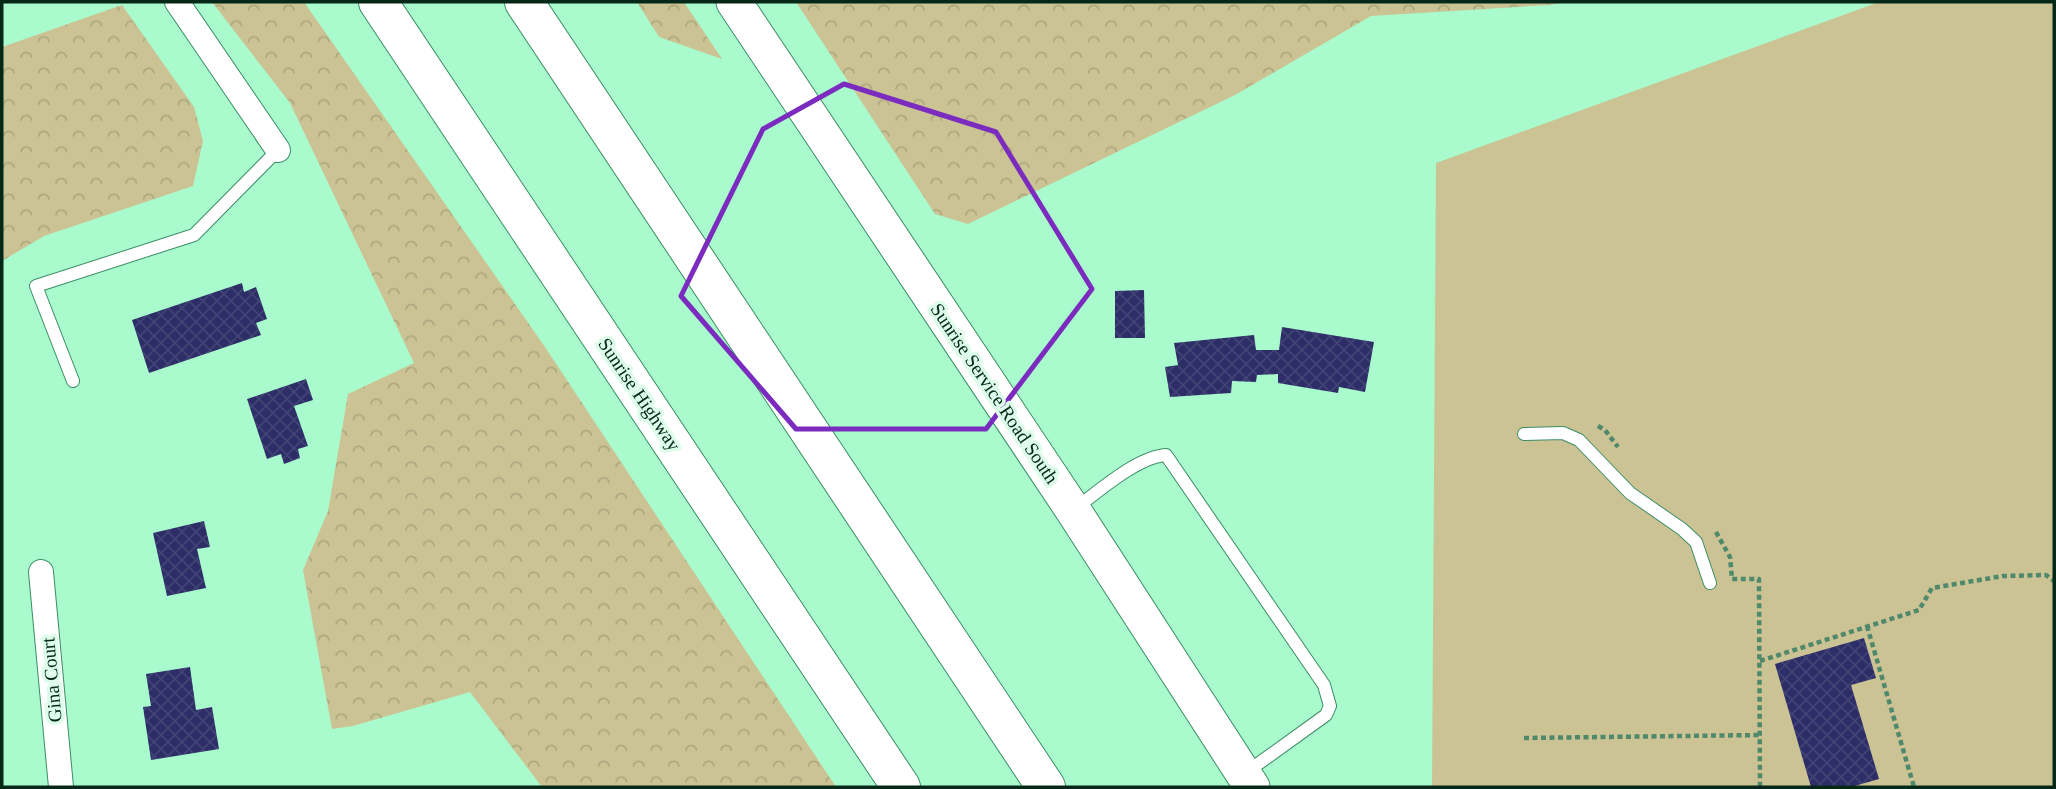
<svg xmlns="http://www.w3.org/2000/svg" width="2056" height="789" font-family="'Times New Roman',serif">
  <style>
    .green { fill: #cbc394 }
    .forest { fill: url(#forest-crowns) }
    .building { fill: url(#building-cross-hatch) }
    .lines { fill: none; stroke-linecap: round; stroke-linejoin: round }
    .service-casing { stroke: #3c8d65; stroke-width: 14 }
    .minor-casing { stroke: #3c8d65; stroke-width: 26 }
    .secondary-casing { stroke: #3c8d65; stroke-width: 37 }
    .motorway-casing { stroke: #3c8d65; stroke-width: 40 }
    .path { stroke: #4f886a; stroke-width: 4.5; stroke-dasharray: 5 3.5; stroke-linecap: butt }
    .service { stroke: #fff; stroke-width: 12 }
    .minor { stroke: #fff; stroke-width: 24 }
    .secondary { stroke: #fff; stroke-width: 35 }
    .motorway { stroke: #fff; stroke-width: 38 }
    .marked { fill: none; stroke: #7b2cbf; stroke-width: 5; stroke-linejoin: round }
    .labels { text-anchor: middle; stroke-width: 7; stroke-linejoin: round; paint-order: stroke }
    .street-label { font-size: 19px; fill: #052818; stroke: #ddfce9 }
  </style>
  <defs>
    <pattern id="forest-crowns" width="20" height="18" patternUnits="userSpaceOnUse" patternTransform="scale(1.75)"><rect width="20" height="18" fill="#cbc394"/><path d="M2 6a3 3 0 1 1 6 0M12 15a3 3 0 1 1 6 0" fill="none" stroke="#ada87f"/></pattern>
    <pattern id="building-cross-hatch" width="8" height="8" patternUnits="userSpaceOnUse" patternTransform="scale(1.75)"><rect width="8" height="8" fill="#2d2d68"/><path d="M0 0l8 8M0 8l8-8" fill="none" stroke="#414374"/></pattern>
  </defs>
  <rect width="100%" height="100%" fill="#a9fbcd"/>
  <path class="green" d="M1879 2H2054V787H1432L1436 163Z"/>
  <path class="forest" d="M212 2H304L545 347 836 787H542L470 692 353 726 332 729 303 570 328 511 348 394 414 363 290 103Z
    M637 2H684L722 59 659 37Z
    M796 2H1566L1550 5 1371 16 1235 95 968 224 935 214Z
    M122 5 194 107 203 141 193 186 44 236 2 261V47Z"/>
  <path class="building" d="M242 283 244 292 256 287 267 319 256 323 261 335 149 373 132 320Z
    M1144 290 1145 338H1115V291Z
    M1282 327 1374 342 1365 392 1339 387 1338 393 1278 383V374L1257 375 1256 382 1232 381 1231 393 1170 397 1165 367 1178 365 1174 343 1254 335 1256 350H1279Z
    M306 379 313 400 294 406 308 446 298 449 300 458 284 464 281 454 267 459 247 399Z
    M204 521 210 547 197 549 206 588 167 596 153 533Z
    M1864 638 1876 678 1851 685 1879 779 1851 787H1811L1775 664Z
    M190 667 196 710 212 707 219 749 151 760 143 707 151 706 146 674Z"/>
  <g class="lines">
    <g class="service-casing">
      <path id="service" d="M73 381 36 286 194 235 278 150
        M1524 434 1563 433 1579 440 1630 493 1682 529 1696 542 1710 583
        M1076 508C1099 491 1137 457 1166 455L1324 685 1330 706 1326 715 1244 774"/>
    </g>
    <g class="minor-casing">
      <path id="minor" d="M177 2 278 150
        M41 572 61 787"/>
    </g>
    <g class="secondary-casing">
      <path id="secondary" d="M734 2 1073 510 1252 787"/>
    </g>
    <g class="motorway-casing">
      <path id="motorway" d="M378 2 901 787
        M524 2 1046 787"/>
    </g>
    <path class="path" d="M1598 426 1605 430 1618 447
      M1716 532 1730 557 1732 579H1759L1760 787
      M1867 626 1914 787
      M1760 661 1919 610 1932 588 2003 576 2046 575 2054 581
      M1524 738 1760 735"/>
    <use href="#service" class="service"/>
    <use href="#minor" class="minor"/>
    <use href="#secondary" class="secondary"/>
    <use href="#motorway" class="motorway"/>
  </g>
  <path class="marked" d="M844 84 996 132 1092 289 986 429H796L681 296 763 129Z"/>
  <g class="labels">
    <g class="street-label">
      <text transform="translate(995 393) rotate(56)" y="7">Sunrise Service Road South</text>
      <text transform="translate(640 394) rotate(56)" y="7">Sunrise Highway</text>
      <text transform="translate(51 680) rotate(-95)" y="7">Gina Court</text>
    </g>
  </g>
  <rect width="2056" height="789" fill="none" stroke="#052818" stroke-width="7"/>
</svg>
